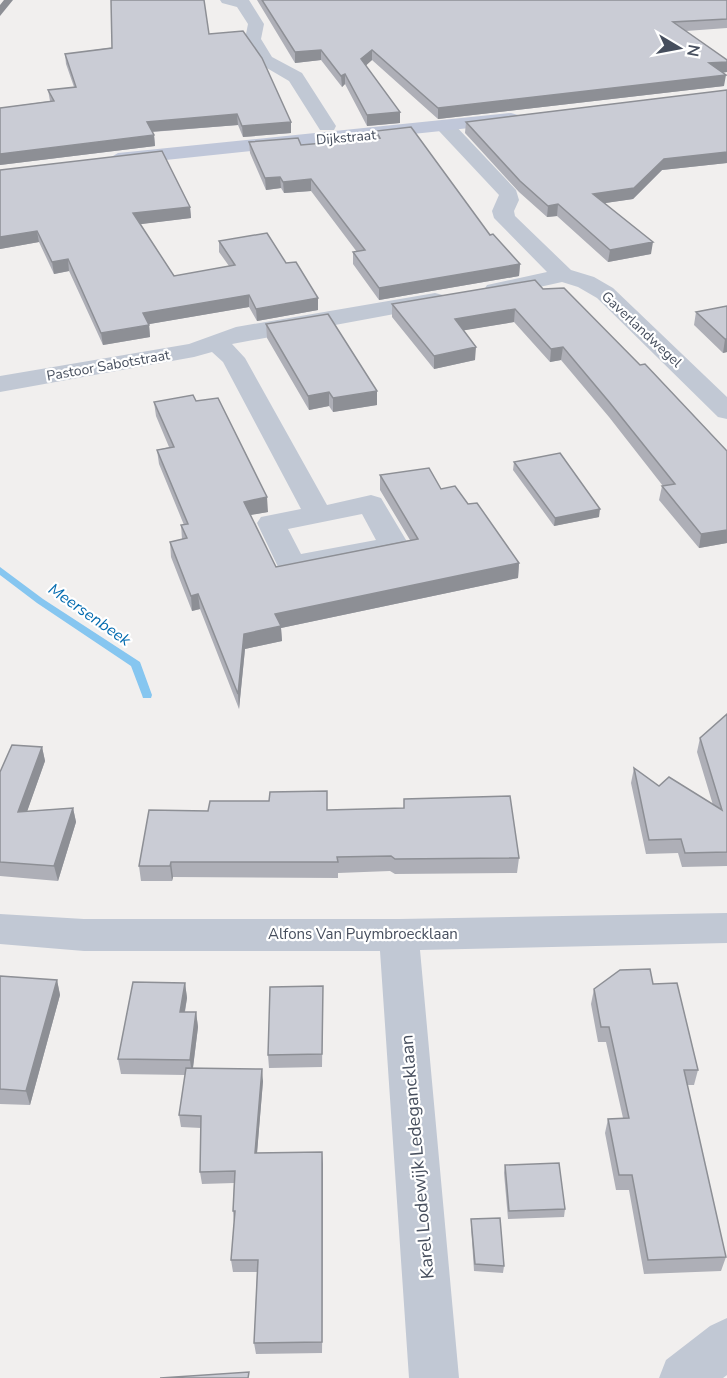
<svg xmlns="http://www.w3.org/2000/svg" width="727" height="1378" font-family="'Nunito Sans',sans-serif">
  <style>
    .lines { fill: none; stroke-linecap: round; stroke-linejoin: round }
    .stream { fill: #86c6f0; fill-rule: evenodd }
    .minor { fill: #c1c8d4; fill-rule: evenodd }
    .secondary { fill: #c0c7d9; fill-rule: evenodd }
    .wall { fill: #aeafb7 }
    .shaded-wall { fill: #8d8f95 }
    .building { fill: #caccd5; stroke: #8d8f95; stroke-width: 1.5 }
    .labels { text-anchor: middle; stroke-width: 4.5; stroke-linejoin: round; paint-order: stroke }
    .far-street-label { font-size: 14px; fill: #464e5d; stroke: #fff }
    .street-label { font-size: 15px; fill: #464e5d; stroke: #fff }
    .water-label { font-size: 16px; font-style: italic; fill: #056cb0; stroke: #fff }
    .near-street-label { font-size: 18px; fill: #464e5d; stroke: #fff }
  </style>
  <rect width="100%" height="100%" fill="#f1efee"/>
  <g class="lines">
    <path class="stream" d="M0 567 43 599 140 662 152 695 151 698H143L142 695 131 666 37 603 0 575Z"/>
    <path class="minor" d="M220 0H249L264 24 261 39 272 57 302 73 336 126 334 130H320L289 81 260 64 245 39 248 24 237 7 222 3Z
      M446 121 453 123 516 190 519 200 514 211 515 216 571 270 594 277 613 288 727 397V419L718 417 597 298 578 287 562 282 495 297 487 295 484 290 487 285 547 272 494 218 492 211 499 195 439 131 437 127 439 123Z
      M435 293 443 295 447 300 443 305 232 344 245 358 327 505 371 495 381 498 409 545 404 551 394 554 291 574 280 571 257 523 261 517 301 509 223 362 212 352 194 357 0 392V376L189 344 236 327ZM362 514 376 540 301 554 288 529Z
      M727 913V943L420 950 459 1378H409L380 951H84L0 944V914L84 919H399Z
      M727 1318V1375L723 1378H659L666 1360 710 1326Z"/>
    <path class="secondary" d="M511 113 518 115 520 119 518 123 118 165 108 159 118 153Z"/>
  </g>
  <path class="wall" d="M257 0H727V28L686 31 727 72 722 73 724 86 438 119 372 60 366 65 400 123 367 126 345 84 342 87 321 60 295 63Z
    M209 34 291 122V133L243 137 238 125 152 132 154 135 155 146 0 165V108L50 101 48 90 74 87 66 64 65 54Z
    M727 90V163L662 170 633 199 605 203 651 254 608 262 557 216 547 217 519 192 465 133 466 122Z
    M376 131 490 235 520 264 519 276 379 300 353 264V252H357L311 191 284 193 281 188 266 190 250 153 249 142 301 145 376 138Z
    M0 170 190 207 191 218 140 224 174 276 229 266 219 252V241L286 263 318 298V310L257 321 249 307 149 324 150 337 103 345 69 271 54 274 39 242 0 249Z
    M543 289 727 451V543L699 548 659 500 662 486H663L609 417 561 360 550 362 514 322 464 330 475 360 434 369 392 317V304Z
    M727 306V352L723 353 694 325 696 312Z
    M266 324 377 405 333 412 329 406 309 410 267 338Z
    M196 401 268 512 250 515 276 567 410 540 380 490V475L441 489 468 504 519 563 518 578 281 628 282 641 245 649 239 709 200 609 192 611 171 557 170 542 182 539 181 525H184L159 464 157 450 169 447 156 416 154 402Z
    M514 462 599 517 554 526 513 470Z
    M727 714V866L682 867 678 853 646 854 631 783 634 768 659 786 713 805 697 752 700 738Z
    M42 747 45 761 27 811 73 808 76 822 58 881 0 876V772Z
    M328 810 519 858 517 873 395 874 390 871 338 873V878L173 877 172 881H141L139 866 208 811Z
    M0 976 57 980 60 995 30 1105 0 1104Z
    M185 983 187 998 185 1012H196L198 1027 193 1068 263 1081 257 1153 323 1164 322 1353 256 1354 254 1343 257 1272H233L231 1260 234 1223 233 1211 234 1183 202 1184 200 1172 201 1128 181 1127 179 1115 185 1075 121 1074 118 1059Z
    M653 984 698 1070 694 1085H687L726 1257 721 1271 644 1274 629 1190H616L605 1133 608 1119 623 1118 606 1042H598L591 1004 594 989Z
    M323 999 322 1067 269 1068 268 1055Z
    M505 1165 565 1209 564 1217 508 1219 504 1173Z
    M471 1219 504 1266 503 1273 474 1271 471 1226Z"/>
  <path class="shaded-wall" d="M4 0H13L0 16V5Z
    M321 50V60L295 63V52Z
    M372 50V60L361 70V59Z
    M727 62V72L707 74 709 63Z
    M345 74V84L342 87 341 76Z
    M726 75 724 86 438 119V108Z
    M400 112V123L367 126V115Z
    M237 114 238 125 148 132 147 122Z
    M291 122V133L243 137 242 126Z
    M154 135 155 146 0 165V154Z
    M727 152V163L662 170 633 199 592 205 593 194 664 159Z
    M280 177 281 188 266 190 265 178Z
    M311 179V191L284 193 283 182Z
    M558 204 557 216 547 217 548 206Z
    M190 207 191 218 134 225 133 213Z
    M37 231 39 242 0 249V237Z
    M653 242 651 254 608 262 610 250Z
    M68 259 69 271 54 274 52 262Z
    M520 264 519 276 379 300V288Z
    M249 295V307L144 325 143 313Z
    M318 298V310L257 321 256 309Z
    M515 309 514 322 454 332 455 319Z
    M149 325 150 337 103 345 101 333Z
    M725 339H727V352L723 353Z
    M476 347 475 360 434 369V356Z
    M563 347 561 360 550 362 551 349Z
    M377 391V405L333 412V398Z
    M329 392V406L309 410 308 396Z
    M267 497 268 512 245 516 244 502Z
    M600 509 599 517 554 526 555 518Z
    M727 530V543L699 548 701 534Z
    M519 563 518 578 281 628 282 641 245 649 239 709 238 694 244 634 275 614Z
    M198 594 200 609 192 611 191 596Z
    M42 747 45 761 22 826 18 812Z
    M73 808 76 822 58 881 54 866Z
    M171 862 173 877 172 881 170 866Z
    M57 980 60 995 30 1105 26 1091Z
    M185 983 187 998 182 1027 180 1012Z
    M196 1012 198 1027 192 1075 190 1060Z
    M262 1069 263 1081 256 1165 255 1153Z
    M322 1152 323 1164 322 1353Z"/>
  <path class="building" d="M111 0H204L209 34 243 31 262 58 291 122 242 126 237 114 147 122 154 135 0 154V108L54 101 48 90 76 87 65 54 112 48Z
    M262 0H727V19L673 22 727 60V62L709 63 726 75 438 108 372 50 361 59 400 112 367 115 345 74 341 76 321 50 295 52Z
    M727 90V152L664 159 634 188 593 194 653 242 610 250 558 204 548 206 520 181 466 122Z
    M411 127 490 235 493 234 520 264 379 288 353 252 365 250 311 179 283 182 280 177 265 178 249 142 298 138 301 145 380 138 376 131Z
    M162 151 190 207 133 213 174 276 235 265 219 241 267 233 286 263 296 262 318 298 256 309 249 295 143 313 149 325 101 333 68 259 52 262 37 231 0 237V170Z
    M535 280 543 289 564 288 640 365 645 364 727 451V530L701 534 662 486 675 484 610 403 563 347 551 349 515 309 455 319 476 347 434 356 392 304Z
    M727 306V339H725L696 312Z
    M328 314 377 391 333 398 329 392 308 396 266 324Z
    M193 395 196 401 218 398 267 497 244 502 276 567 418 539 380 475 429 468 441 489 455 486 468 504 477 503 519 563 275 614 281 626 244 634 238 694 198 594 191 596 170 542 187 538 181 525 188 524 157 450 174 447 154 402Z
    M560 453 600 509 555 518 514 462Z
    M727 714V852L685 853 681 839 649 840 634 768 659 786 669 777 722 810 700 738Z
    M12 745 42 747 18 812 73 808 54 866 0 862V772Z
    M327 791V810L404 808V799L510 796 519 858 395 859 391 856 337 857 338 862H171L170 866H139L149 810 208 811 210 801H269L270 792Z
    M650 969 653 984 677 983 698 1070H684L726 1257 648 1260 632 1175H619L608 1119 629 1118 609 1027H601L594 989 620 970Z
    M0 976 57 980 26 1091 0 1089Z
    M133 982 185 983 180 1012H196L190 1060 118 1059Z
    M323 986 322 1054 268 1055 270 987Z
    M186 1068 262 1069 255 1153 322 1152V1342L254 1343 258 1260H231L235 1211H233L235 1171 200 1172 201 1116 179 1115Z
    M559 1163 565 1209 509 1211 505 1165Z
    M500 1218 504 1266 475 1264 471 1219Z
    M249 1372 248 1378H160Z"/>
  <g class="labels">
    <g class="far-street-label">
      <text transform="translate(346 137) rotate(-5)" y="5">Dijkstraat</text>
      <text transform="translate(642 329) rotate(43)" y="5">Gaverlandwegel</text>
      <text transform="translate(108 365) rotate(-10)" y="5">Pastoor Sabotstraat</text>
    </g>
    <g class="street-label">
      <text x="363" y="939">Alfons Van Puymbroecklaan</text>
    </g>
    <g class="water-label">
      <text transform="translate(90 614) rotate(35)" y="6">Meersenbeek</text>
    </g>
    <g class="near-street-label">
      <text transform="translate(417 1157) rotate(-95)" y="6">Karel Lodewijk Ledegancklaan</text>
    </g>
  </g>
  <g transform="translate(679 48) rotate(100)" stroke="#ffffff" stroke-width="4.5" paint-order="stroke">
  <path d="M0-4.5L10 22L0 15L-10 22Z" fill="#464e5d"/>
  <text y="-9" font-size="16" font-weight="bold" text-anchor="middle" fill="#464e5d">N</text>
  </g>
</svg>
